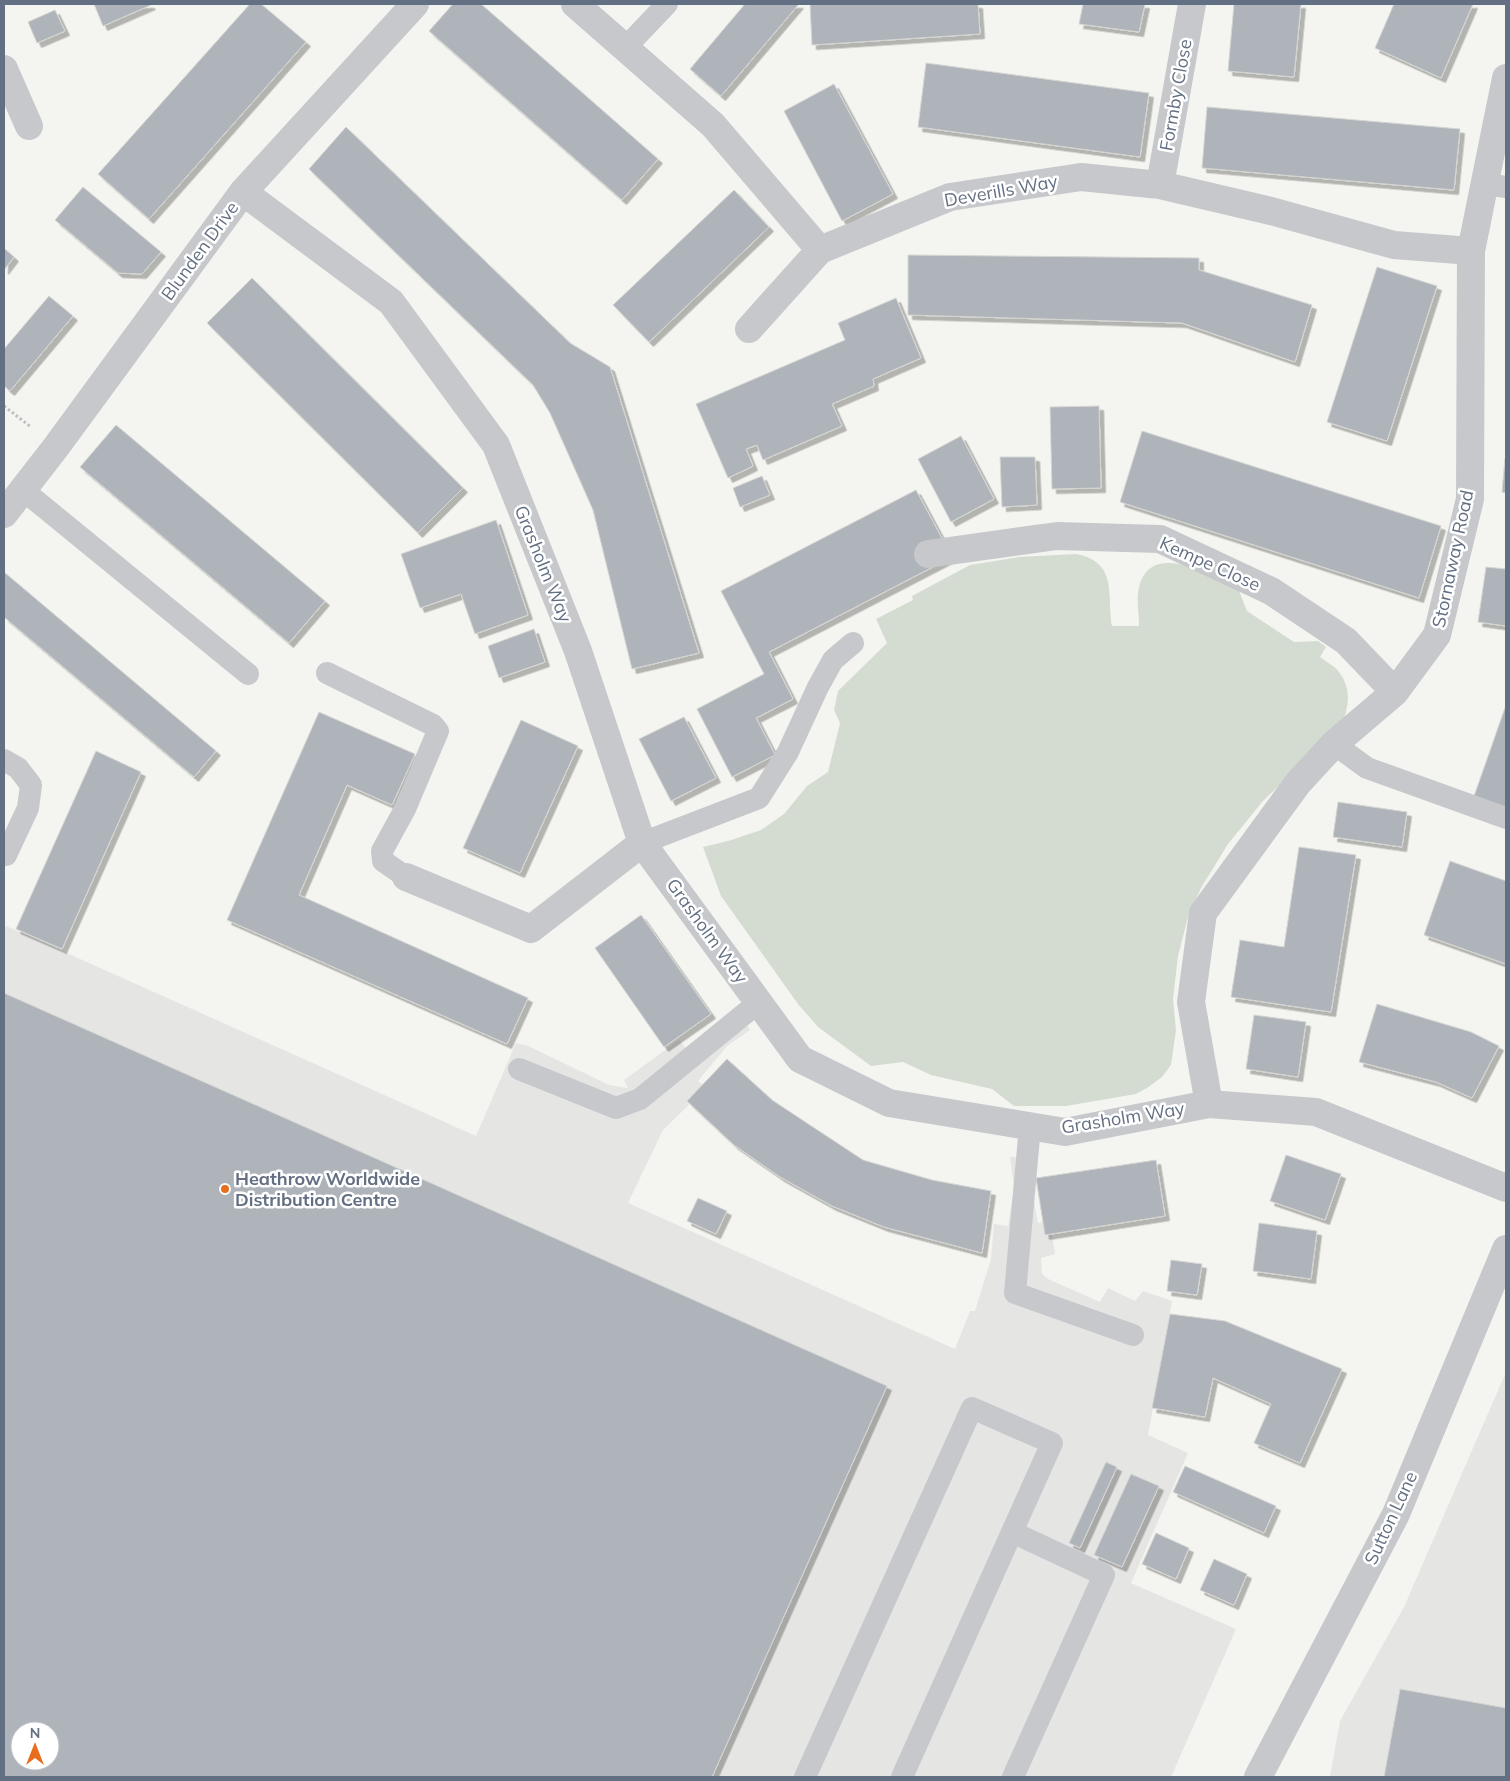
<svg xmlns="http://www.w3.org/2000/svg" width="1510" height="1781" font-family="Mulish,sans-serif">
  <style>
    .built { fill: #e5e5e4; fill-rule: evenodd }
    .green { fill: #d4dcd1 }
    .building { fill: #afb4ba; stroke: #d5d6d3; fill-rule: evenodd; filter: url(#shadow) }
    .lines { fill: none; stroke-linecap: round; stroke-linejoin: round }
    .path { stroke: #bdbec0; stroke-width: 3; stroke-dasharray: 2.5 2.5; stroke-linecap: butt }
    .service { stroke: #c6c8cc; stroke-width: 22 }
    .minor { stroke: #c6c8cc; stroke-width: 28 }
    .tertiary { stroke: #c6c8cc; stroke-width: 28 }
    .poi-dot { fill: #e86e1d; stroke: #fff; stroke-width: 2 }
    .labels { text-anchor: middle; stroke-width: 5; stroke-linejoin: round; paint-order: stroke }
    .street-label { font-size: 18px; fill: #636f82; stroke: #fff }
    .poi-label { font-size: 18px; font-weight: bold; fill: #636f82; stroke: #fff; text-anchor: start }
  </style>
  <defs>
    <filter id="shadow"><feDropShadow dx="4.5" dy="4.5" stdDeviation="0" flood-color="#0004"/></filter>
  </defs>
  <rect width="100%" height="100%" fill="#f4f5f0"/>
  <path class="built" d="M4 925 476 1136 516 1043 526 1045 609 1085 628 1088 624 1080 679 1040 687 1050 739 1013 750 1030 727 1046 698 1081 706 1088 663 1130 628 1203 955 1349 970 1311H975L991 1259 994 1224 1008 1226 1014 1187 1010 1157 1032 1158 1030 1180 1038 1223 1050 1221 1055 1254 1041 1258 1042 1274 1048 1279 1100 1302 1108 1288 1135 1301 1143 1291 1172 1301 1148 1435 1188 1453 1131 1583 1236 1629 1171 1777H4ZM20 1731H50V1761H20Z
    M1506 1372V1777H1330L1340 1721 1404 1607Z"/>
  <path class="green" d="M1076 554C1118 562 1107 594 1112 626H1139C1139 614 1136 599 1139 587 1151 539 1212 576 1238 588L1247 611 1294 642 1318 641 1326 647 1320 657C1326 662 1335 666 1339 672 1352 689 1349 708 1341 726L1263 801 1228 844 1201 888 1188 917 1178 956 1173 999 1176 1030 1171 1065 1162 1077 1147 1088 1136 1094 1066 1106H1014L992 1089 931 1075 903 1062 871 1066 818 1027 798 1004 721 896 703 847 728 841 761 830 784 814 807 786 828 772 840 723 834 710 838 691 887 643 876 619 913 600 912 596 970 565 1019 557Z"/>
  <path class="building" d="M94 4H150L151 5 103 26Z
    M250 4H261L306 42 149 219 98 174Z
    M453 4H481L658 159 622 200 429 31Z
    M745 4H799L721 96 690 69Z
    M810 4H978L980 34 812 45Z
    M1083 4H1145L1139 32 1079 24Z
    M1234 4H1301L1294 77 1228 71Z
    M1394 4H1473L1441 78 1375 48Z
    M55 10 65 31 37 43 28 22Z
    M926 63 1149 93 1140 157 918 127Z
    M834 84 893 194 842 221 784 111Z
    M1207 107 1460 129 1454 190 1202 168Z
    M346 127 570 343 610 367 699 653 632 669 593 510 550 413 533 385 309 169Z
    M83 187 161 252 142 274 118 273 55 220Z
    M734 190 769 227 649 342 613 305Z
    M4 248 14 257 4 270Z
    M908 255 1199 258V270L1312 305 1295 362 1182 323 908 315Z
    M1377 267 1437 286 1387 441 1327 422Z
    M252 278 463 488 418 533 207 323Z
    M49 296 73 316 10 391 4 386V349Z
    M896 298 921 358 873 379 874 386 832 404 842 426 763 460 757 445 746 449 753 466 728 478 696 404 845 340 838 323Z
    M1099 406 1101 488 1052 489 1050 407Z
    M116 425 325 601 289 643 80 467Z
    M1142 431 1441 526 1419 598 1120 502Z
    M961 436 994 499 951 522 918 459Z
    M1000 457H1035L1037 505 1002 507Z
    M1505 458H1506V493L1502 492Z
    M762 476 770 495 740 507 733 488Z
    M916 490 952 557 769 652 793 699 756 718 775 755 732 777 697 709 764 674 721 591Z
    M496 520 528 615 475 634 461 594 420 608 401 554Z
    M1486 567 1506 569V626L1478 622Z
    M4 572 216 751 194 777 4 617Z
    M534 629 545 662 499 678 488 646Z
    M1506 705V815L1472 802Z
    M319 712 415 754 392 805 347 785 299 895 528 998 507 1044 227 920Z
    M684 717 716 778 671 801 639 739Z
    M521 720 578 746 520 873 463 848Z
    M96 751 141 772 62 949 16 929Z
    M1338 802 1407 812 1402 847 1333 837Z
    M1299 847 1356 855 1331 1012 1231 997 1240 940 1284 947Z
    M1450 861 1506 881V964L1424 935Z
    M641 915 711 1014 664 1047 595 948Z
    M4 993 887 1386 712 1777H4ZM20 1731H50V1761H20Z
    M1377 1004 1471 1032 1499 1046 1472 1098 1436 1082 1359 1062Z
    M1254 1015 1306 1022 1298 1077 1246 1069Z
    M727 1059 772 1100 863 1160 932 1180 991 1191 982 1253 884 1227 832 1206 780 1177 734 1145 687 1101Z
    M1286 1155 1341 1174 1325 1220 1270 1201Z
    M1156 1160 1165 1216 1045 1235 1036 1178Z
    M698 1198 727 1211 716 1234 687 1221Z
    M1259 1223 1317 1231 1311 1279 1253 1271Z
    M1171 1260 1202 1264 1197 1295 1167 1291Z
    M1170 1314 1225 1321 1342 1369 1300 1463 1254 1443 1271 1404 1213 1378 1205 1417 1152 1408Z
    M1106 1462 1117 1467 1080 1548 1069 1543Z
    M1185 1466 1276 1506 1264 1533 1173 1492Z
    M1131 1474 1159 1486 1122 1567 1094 1555Z
    M1156 1533 1189 1548 1176 1579 1142 1564Z
    M1214 1559 1247 1574 1234 1605 1200 1590Z
    M1400 1689 1506 1708V1777H1384Z"/>
  <g class="lines">
    <path class="path" d="M4 406 31 427"/>
    <path class="service" d="M625 48 667 4
      M1485 184 1506 187
      M23 490 248 674
      M327 673 433 725 438 731 405 809 382 851 383 861 406 877
      M1334 744 1367 768 1506 818
      M4 760 18 768 31 785 28 808 6 855
      M642 843 759 798 788 752 818 687 833 660 853 643
      M519 1069 616 1108 640 1099 759 1002
      M1030 1126 1015 1293 1133 1335
      M1012 1532 1104 1575 1013 1777
      M805 1777 972 1408 1052 1443 902 1777"/>
    <path class="minor" d="M575 4 713 125 820 250 950 197 1081 177 1160 185 1271 211 1394 245 1471 251
      M4 69 29 126
      M1160 185 1192 4
      M243 192 391 302 496 445 578 651 642 843 800 1059 889 1103 1065 1132 1209 1104 1316 1112 1506 1188
      M749 329 820 250
      M4 514 56 447 243 192 415 4
      M928 554 1057 536 1160 539 1271 591 1346 641 1395 692
      M406 877 531 929 642 843
      M1209 1104 1191 1002 1203 913 1298 783 1334 744 1395 692 1437 635 1470 499 1471 251 1506 78"/>
    <path class="tertiary" d="M1258 1777 1396 1514 1506 1249"/>
  </g>
  <circle class="poi-dot" cx="225" cy="1189" r="5"/>
  <g class="labels">
    <g class="street-label">
      <text transform="translate(1176 95) rotate(-80)" y="6">Formby Close</text>
      <text transform="translate(1001 191) rotate(-10)" y="6">Deverills Way</text>
      <text transform="translate(200 251) rotate(-54)" y="6">Blunden Drive</text>
      <text transform="translate(1453 559) rotate(-78)" y="6">Stornaway Road</text>
      <text transform="translate(543 564) rotate(68)" y="6">Grasholm Way</text>
      <text transform="translate(1210 564) rotate(24)" y="6">Kempe Close</text>
      <text transform="translate(707 931) rotate(54)" y="6">Grasholm Way</text>
      <text transform="translate(1123 1118) rotate(-9)" y="6">Grasholm Way</text>
      <text transform="translate(1391 1518) rotate(-65)" y="6">Sutton Lane</text>
    </g>
    <g class="poi-label">
      <text x="235" y="1185">Heathrow Worldwide<tspan x="235" dy="21">Distribution Centre</tspan></text>
    </g>
  </g>
  <rect width="1510" height="1781" fill="none" stroke="#636f82" stroke-width="10"/>
  <g transform="translate(35 1746)"><circle r="24" fill="#ffffff" stroke="#c1c5cd"/>
  <path d="M0-4L9 19L0 12L-9 19Z" fill="#e86e1d"/>
  <text y="-8" font-size="14" font-weight="bold" text-anchor="middle" fill="#636f82">N</text>
  </g>
</svg>
